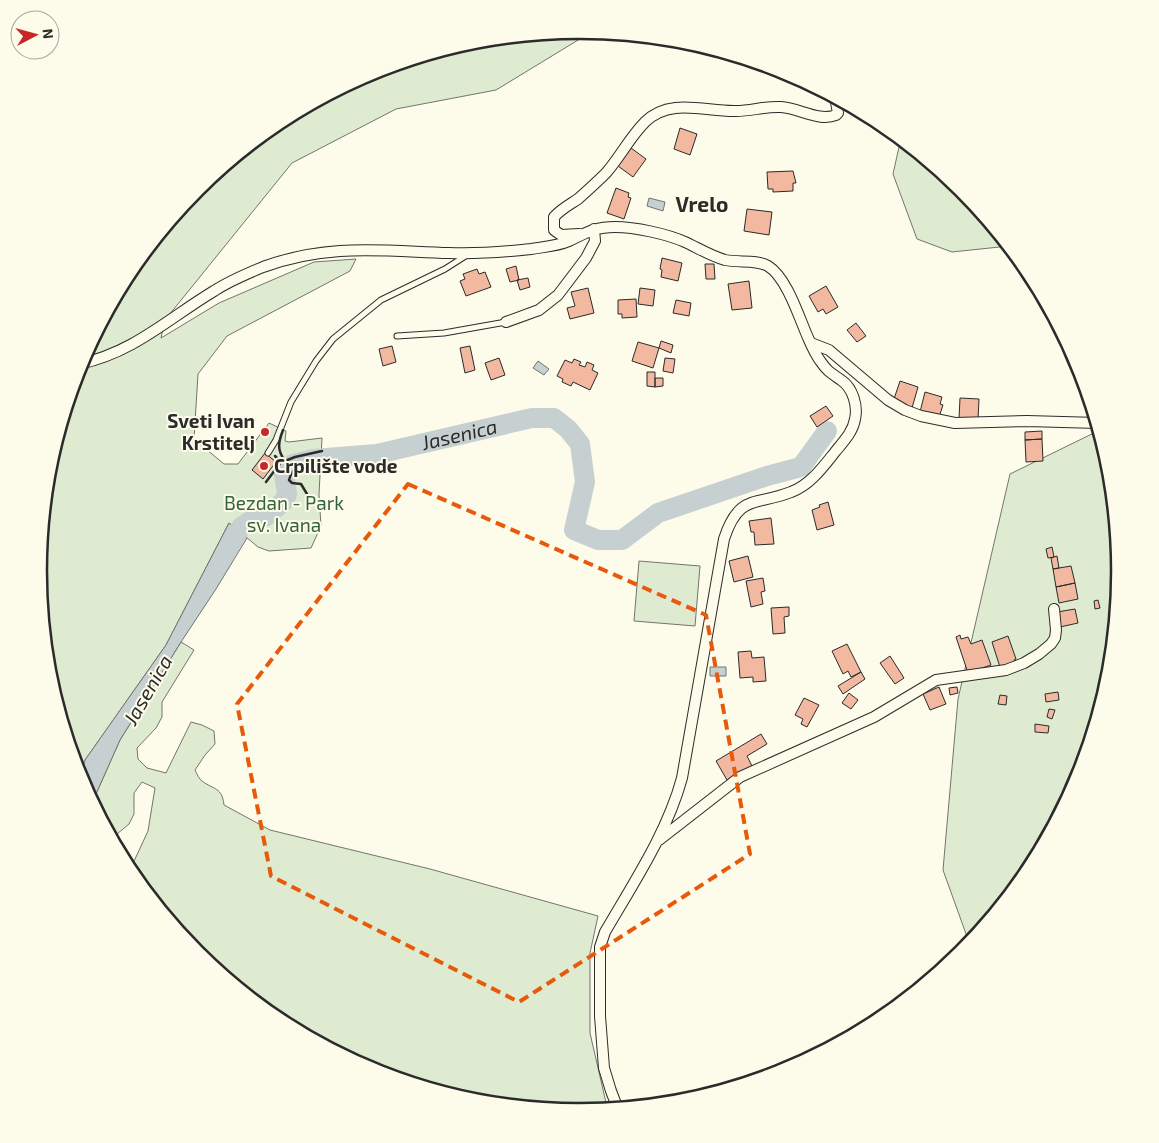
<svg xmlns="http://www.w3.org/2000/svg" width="1159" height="1143" font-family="'Exo 2',sans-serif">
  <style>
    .green { fill: #deebd1; stroke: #74746e }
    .water { fill: #c7d0d0; stroke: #74746e }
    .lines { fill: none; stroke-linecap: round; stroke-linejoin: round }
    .river { stroke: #c7d0d0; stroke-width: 20 }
    .building { fill: #f2b8a0; stroke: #2b2b2b }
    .service-casing { stroke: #2b2b2b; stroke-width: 7 }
    .minor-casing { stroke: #2b2b2b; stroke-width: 12 }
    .service { stroke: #fdfbea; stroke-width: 5 }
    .minor { stroke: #fdfbea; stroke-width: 10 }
    .wall { stroke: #2b2b2b; stroke-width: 2.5 }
    .marked { fill: none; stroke: #e8590c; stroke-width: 4; stroke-dasharray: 10 6; stroke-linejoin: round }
    .poi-dot { fill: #c62828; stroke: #fdfbea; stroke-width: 2 }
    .labels { text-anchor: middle; stroke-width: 4; stroke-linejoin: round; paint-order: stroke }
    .poi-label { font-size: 19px; font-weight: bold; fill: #2b2b2b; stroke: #fdfbea; text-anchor: end }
    .park-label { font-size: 19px; fill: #34623c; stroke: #fdfbea }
    .water-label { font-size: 20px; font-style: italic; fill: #2b2b2b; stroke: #fdfbea }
    .quarter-label { font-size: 21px; font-weight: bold; fill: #2b2b2b; stroke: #fdfbea }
    .rim { fill: none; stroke: #2b2b2b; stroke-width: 2.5 }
  </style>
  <rect width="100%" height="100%" fill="#fdfbea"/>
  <path class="green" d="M580 30 593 31 496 90 396 109 292 163 165 320 161 338 219 303 314 262 356 259 350 271 227 336 198 374 194 439 224 464H238L269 423 286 431 285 441 289 442 322 438 319 494 321 526 311 548 269 551 258 547 229 523 166 645 85 760 79 778 48 677 38 571 48 466 79 364 129 270 197 188 279 121 373 71 474 40Z
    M901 138 963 189 1009 246 952 252 917 239 893 174Z
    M1100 430 1111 466 1121 572 1111 677 1080 779 1030 873 970 945 943 870 958 699 1010 474Z
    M639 561 700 566 695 626 634 621Z
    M181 642 194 650 162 702V717L156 728 137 748 138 759 147 768 166 773 191 722 202 725 214 731 215 744 205 755 195 770C197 774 199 779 202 781 214 790 222 787 224 805L270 830 430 869 598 916 590 953V1033L607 1107 523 1105 464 1100 372 1072 278 1022 196 954 129 872 148 831 155 788 142 782 134 793V814L129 824 111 839 92 803 120 740Z"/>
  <path class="water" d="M649 198 665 202 663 211 647 206Z
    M538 361 549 369 544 375 533 368Z
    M229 523 247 538 216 589 181 642 120 740 92 803 79 778 85 760 166 645Z
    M710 667H726V676H710Z"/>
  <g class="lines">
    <path class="river" id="s1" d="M225 554 241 527 256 517 267 516 284 501 287 494 284 474 293 464 313 459 377 454 532 418H554L568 429 580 444 585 482 574 530 598 540H622L658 513 767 476 801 467 827 431"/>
  </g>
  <path class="building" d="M680 128 697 134 690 155 674 149Z
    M631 148 646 159 633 177 618 166Z
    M793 171 796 183H793V191L773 192V189H768L767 172Z
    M616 188 629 193 628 197 631 198 624 219 607 213Z
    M747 209 772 212 769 235 744 231Z
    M662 258 682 263 678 281 661 277 662 270 660 269Z
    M705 264H714L715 279H706Z
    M516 266 519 280 510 282 506 269Z
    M477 269 479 274 485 272 491 287 466 296 460 281 465 279 463 274Z
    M528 278 530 287 520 290 517 280Z
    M749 281 752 308 732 310 728 284Z
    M826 286 838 307 826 314 823 309 818 312 809 296Z
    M588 288 594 313 570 319 567 308 575 306 571 292Z
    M640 288 655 290 653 306 638 304Z
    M636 299 637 317 622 318V314H618V300Z
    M676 300 691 303 689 316 673 313Z
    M856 323 866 336 857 342 847 330Z
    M661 341 673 345 671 353 659 348Z
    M638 342 659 348 653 368 632 361Z
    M392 346 396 362 383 366 379 349Z
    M470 346 475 370 465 373 460 348Z
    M499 358 505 375 491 380 485 363Z
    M665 358 675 359 673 373 663 371Z
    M574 359 581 362 579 365 585 367 587 362 594 365 592 370 598 373 590 390 573 382 571 386 562 382 563 379 557 376 565 360 572 363Z
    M647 372H655V387L647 386Z
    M655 378H663V386L655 387Z
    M900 381 918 387 912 408 893 402Z
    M925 392 942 397 940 404 943 405 939 417 920 412Z
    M960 398 979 399 978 420 959 419Z
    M826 406 833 416 817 427 810 416Z
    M1042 431V439L1025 440V432Z
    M1042 439 1043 461 1026 462 1025 440Z
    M265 453 276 462 263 479 252 470Z
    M828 502 834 525 817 530 812 510 820 507 819 505Z
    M771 518 774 544 755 545 754 532H751L749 521Z
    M1052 547 1054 557 1048 558 1046 549Z
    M748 556 753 577 734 582 729 561Z
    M1057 556 1059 568 1053 569 1051 558Z
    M1071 566 1075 583 1056 587 1053 569Z
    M763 578 765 591 761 592 763 604 751 607 746 581Z
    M1075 583 1078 599 1059 603 1056 587Z
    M1098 600 1100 608 1095 609 1094 601Z
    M789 607V616L784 617 785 633 773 634 771 608Z
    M1075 609 1078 623 1060 627 1057 612Z
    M960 635 961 639 968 637 971 644 982 640 991 665 968 673 956 637Z
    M1008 636 1016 659 1014 660 1015 662 1000 667 992 642Z
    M847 644 861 672 851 677 848 671 843 674 832 651Z
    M751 651 752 658 764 657 766 681 753 682V677L740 678 738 652Z
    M890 656 904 678 895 684 880 663Z
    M861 672 865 679 843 694 838 686Z
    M939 687 946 704 930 710 923 694Z
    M957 687 958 693 950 695 949 688Z
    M1058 692 1059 700 1046 702 1045 694Z
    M849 693 858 700 851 709 842 703Z
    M1000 695 1007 696 1006 705 998 704Z
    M804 698 819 705 807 727 801 724 803 719 795 715Z
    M1049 709 1055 710 1052 719 1047 717Z
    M1035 724 1049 726 1048 733 1035 732Z
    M761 734 767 744 747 756 752 766 727 780 716 761Z"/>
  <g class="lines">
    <g class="service-casing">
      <path id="service" d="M397 336 444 333 506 322
        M268 453 276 440 291 402 316 361 333 339 381 300 445 269 467 255"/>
    </g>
    <g class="minor-casing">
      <path id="minor" d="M579 234 561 235 554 230V217C561 209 569 205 578 199 587 191 597 182 606 173 620 157 630 137 645 122 670 97 706 112 736 111 751 111 766 106 781 107 799 108 819 122 836 115L838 113 835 97
        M506 322 539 310 558 295 586 258 595 241 594 229
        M811 343 829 350 888 400 905 410 921 416 955 423 1027 421 1098 423
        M79 364C133 353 169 318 214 291 229 281 246 274 263 267 328 243 382 251 449 253 476 254 504 252 531 249 543 247 558 246 569 241 586 233 594 227 615 227 635 227 667 234 685 242 698 248 711 256 725 260 739 263 756 259 768 266 786 277 798 314 806 333 810 342 814 353 821 362 828 372 831 373 841 380 853 388 858 406 855 419 853 432 843 442 835 452 823 467 810 485 791 492 756 506 739 493 724 539L682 778C667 833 634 882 605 932L600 947V1016L604 1068 611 1091 618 1109
        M659 840 740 777 874 717 936 680 1006 670 1024 663 1039 654 1051 644 1055 638 1056 630 1054 609"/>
    </g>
    <use href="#service" class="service"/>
    <use href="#minor" class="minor"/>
    <path class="wall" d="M283 430C278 443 277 450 285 461L295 457 322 451
      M266 482 281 462 275 456
      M307 494 301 484 292 483 289 480C293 464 304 464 318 466"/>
  </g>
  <path class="marked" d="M408 484 706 615 750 854 519 1002 271 876 237 704Z"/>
  <g class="poi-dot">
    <circle cx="265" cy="432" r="5"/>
    <circle cx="264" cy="466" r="5"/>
  </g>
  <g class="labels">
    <g class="poi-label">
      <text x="255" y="428">Sveti Ivan<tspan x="255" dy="22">Krstitelj</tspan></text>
      <text x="274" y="473" text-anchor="start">Crpilište vode</text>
    </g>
    <g class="park-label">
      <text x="284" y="510">Bezdan - Park<tspan x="284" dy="22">sv. Ivana</tspan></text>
    </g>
    <g class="water-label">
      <text dy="7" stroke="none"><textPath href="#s1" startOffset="294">Jasenica</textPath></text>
      <text transform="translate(148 690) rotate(-60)" y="7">Jasenica</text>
    </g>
    <g class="quarter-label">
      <text x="702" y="212">Vrelo</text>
    </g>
  </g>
  <path d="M0 0H1159V1143H0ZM47 571a532 532 0 1 1 1064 0a532 532 0 1 1-1064 0Z" fill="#fdfbea" fill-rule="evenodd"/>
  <path class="rim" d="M47 571a532 532 0 1 1 1064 0a532 532 0 1 1-1064 0Z"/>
  <g transform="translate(35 35) rotate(84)"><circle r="24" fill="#fdfbea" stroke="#a9a89e"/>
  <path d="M0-4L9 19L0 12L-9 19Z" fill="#c62828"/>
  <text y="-8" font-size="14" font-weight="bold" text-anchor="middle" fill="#2b2b2b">N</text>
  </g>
</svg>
